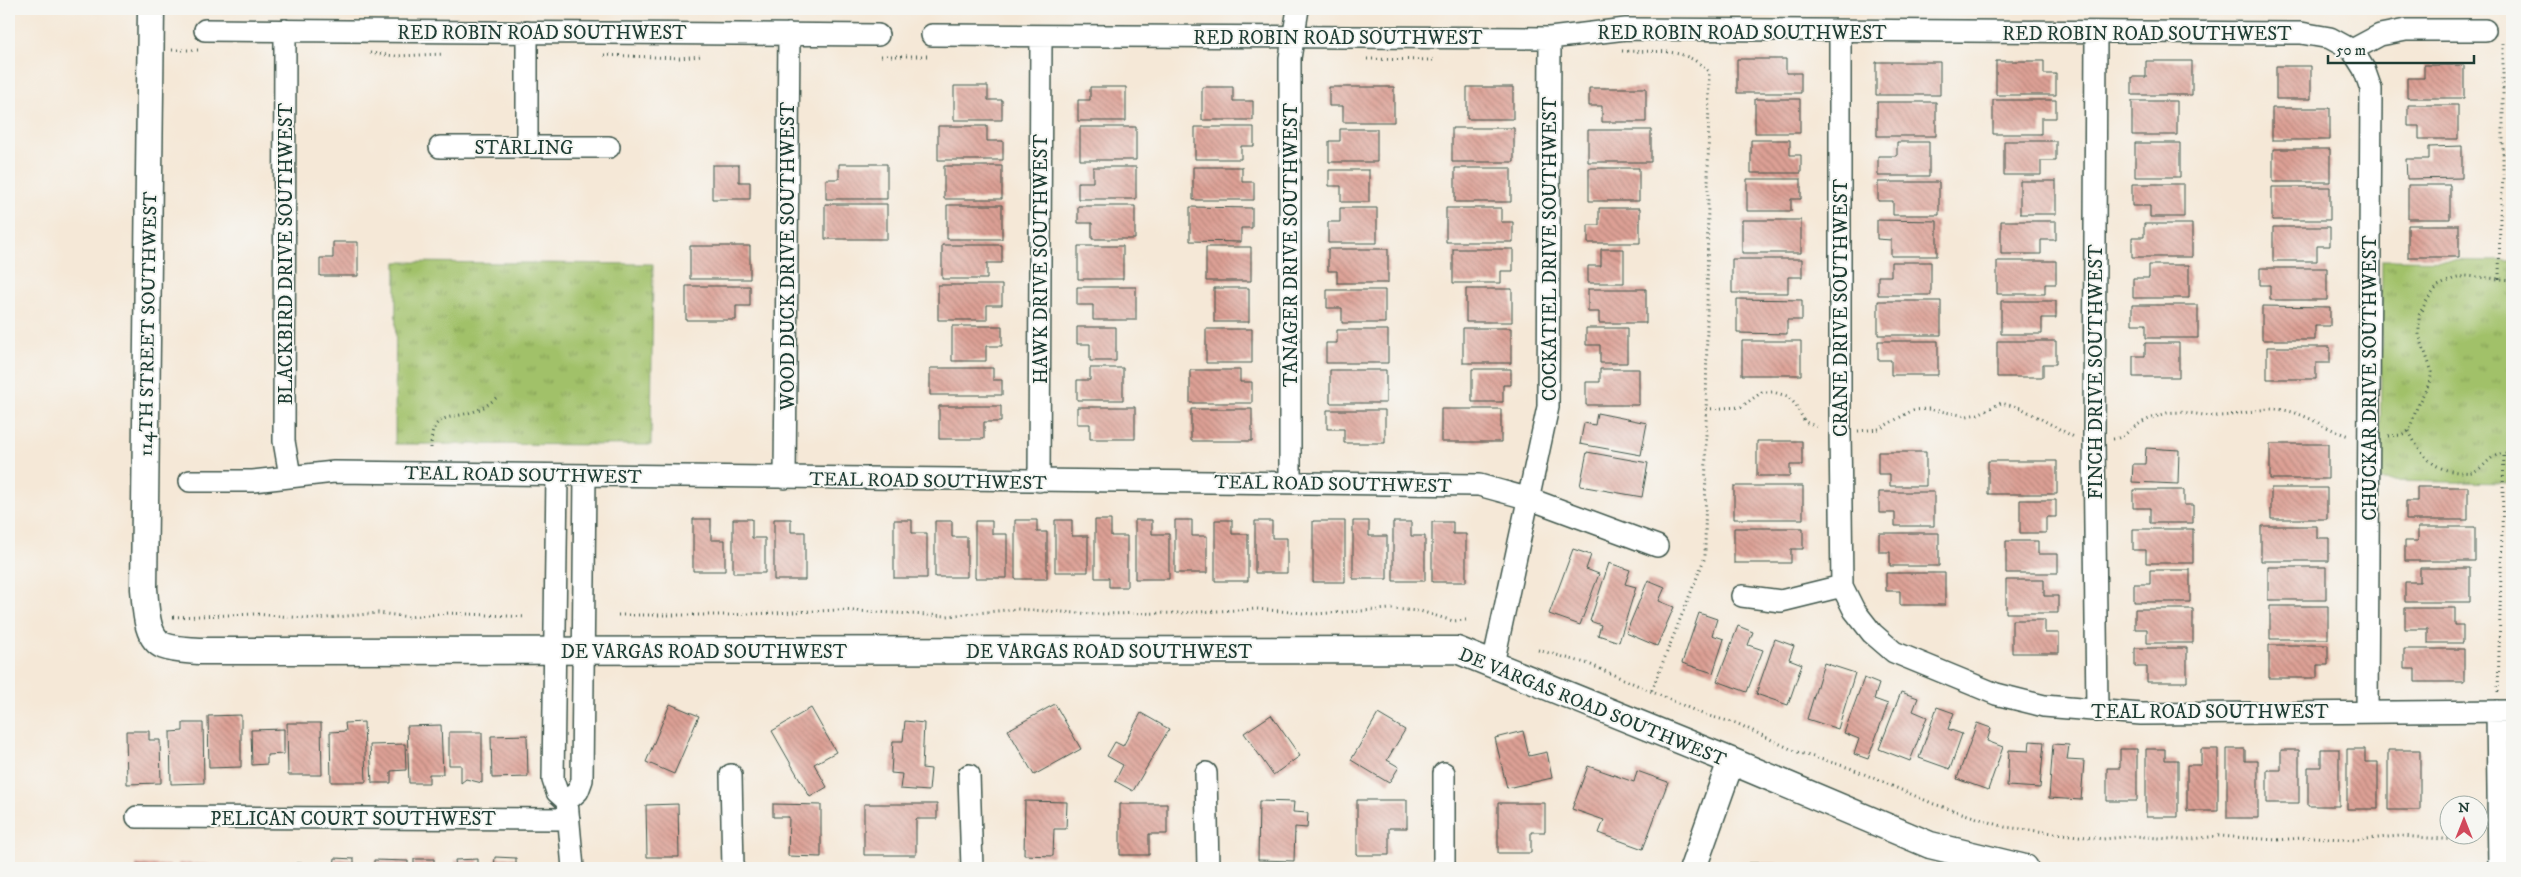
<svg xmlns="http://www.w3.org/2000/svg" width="2521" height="877" font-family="'IM FELL DW Pica',serif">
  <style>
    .grass { fill: url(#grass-tufts); stroke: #607f4e }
    .building { fill: url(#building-back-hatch) }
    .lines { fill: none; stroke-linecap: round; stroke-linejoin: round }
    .minor-casing { stroke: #3f574c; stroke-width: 24 }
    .tertiary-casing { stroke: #3f574c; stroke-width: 29 }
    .path { stroke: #3f574c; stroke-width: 3; stroke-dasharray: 1 4; stroke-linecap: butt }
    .minor { stroke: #fff; stroke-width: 21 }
    .tertiary { stroke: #fff; stroke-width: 26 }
    .labels { text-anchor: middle; stroke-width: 4; stroke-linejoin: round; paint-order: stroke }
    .street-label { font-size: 19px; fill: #1f3d34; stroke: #f6f6f2 }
  </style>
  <defs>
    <pattern id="grass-tufts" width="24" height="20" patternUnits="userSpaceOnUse" patternTransform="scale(1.25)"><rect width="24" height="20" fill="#a1c169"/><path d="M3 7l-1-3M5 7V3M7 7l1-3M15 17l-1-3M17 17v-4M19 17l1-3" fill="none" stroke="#839e57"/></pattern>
    <pattern id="building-back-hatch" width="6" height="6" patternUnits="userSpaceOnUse" patternTransform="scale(1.25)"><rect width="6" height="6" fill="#dda095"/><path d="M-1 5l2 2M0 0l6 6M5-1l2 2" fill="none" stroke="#b3847a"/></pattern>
  </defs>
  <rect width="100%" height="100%" fill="#f6f6f2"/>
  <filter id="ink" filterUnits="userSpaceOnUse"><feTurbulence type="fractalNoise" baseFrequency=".02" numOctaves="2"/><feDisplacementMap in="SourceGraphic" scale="10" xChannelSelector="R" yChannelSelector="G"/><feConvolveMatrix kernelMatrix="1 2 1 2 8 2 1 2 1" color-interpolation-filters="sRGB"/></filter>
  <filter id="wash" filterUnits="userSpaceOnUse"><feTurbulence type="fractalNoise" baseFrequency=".0096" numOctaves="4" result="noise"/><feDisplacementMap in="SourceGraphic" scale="20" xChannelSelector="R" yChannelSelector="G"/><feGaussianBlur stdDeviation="1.12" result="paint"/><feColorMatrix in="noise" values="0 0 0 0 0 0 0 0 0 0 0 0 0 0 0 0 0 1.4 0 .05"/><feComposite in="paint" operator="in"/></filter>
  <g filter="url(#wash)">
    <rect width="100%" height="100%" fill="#f5e8d7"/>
    <path class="grass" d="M2382 260 2512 261V483L2380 481Z
      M396 262 653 264 651 445 395 444Z"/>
    <g id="blocks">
      <path class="building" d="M1737 59H1786V73H1801V93H1737Z
        M1996 61H2044V74H2056V95H1996Z
        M2146 61H2192V95H2132V77H2146Z
        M1876 62H1940V95H1876Z
        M2424 65H2464V98H2407V78H2424Z
        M2276 66H2311V99H2276Z
        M954 86H988V100H1002V120H954Z
        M1090 87H1126V121H1078V100H1090Z
        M1202 87H1233V101H1253V120H1202Z
        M1329 87H1394V122H1343V106H1329Z
        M1467 87H1513V119H1467Z
        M1589 88H1646V122H1602V106H1589Z
        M1755 99H1800V133H1755Z
        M1993 100H2056V118H2041V134H1993Z
        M2132 101H2177V135H2132Z
        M1877 102H1936V136H1877Z
        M2408 105H2458V139H2419V126H2408Z
        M2272 108H2330V140H2272Z
        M938 126H987V141H1003V160H938Z
        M1080 127H1136V160H1080Z
        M1195 127H1254V146H1241V159H1195Z
        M1452 128H1514V162H1452Z
        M1340 129H1377V162H1329V141H1340Z
        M1588 130H1651V162H1588Z
        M1751 140H1790V155H1801V173H1751Z
        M2004 141H2056V161H2041V175H2004Z
        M1897 142H1929V176H1878V156H1897Z
        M2135 143H2180V177H2135Z
        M2462 146V178L2407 179 2406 159H2429V147Z
        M2273 149H2330V182H2273Z
        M839 164H887V199H826V179H839Z
        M712 165H739V182H750V199H712Z
        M944 166H1002V199H944Z
        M1093 167H1136V199H1078V182H1093Z
        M1193 167H1242V182H1254V200H1193Z
        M1455 168H1511V202H1455Z
        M1589 168H1639V201H1589Z
        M1329 170H1369V202H1341V186H1329Z
        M1747 179H1801V199H1791V211H1747Z
        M2020 181H2056V214H2020Z
        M1878 182H1939V215H1893V201H1878Z
        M2132 184H2184V217H2150V206H2132Z
        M2408 185H2450V219H2408Z
        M2272 187H2330V220H2272Z
        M825 204H887V239H825Z
        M947 205H1002V239H947Z
        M1078 206H1135V239H1092V223H1078Z
        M1190 207 1252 208V228H1241V242L1190 241Z
        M1340 208H1377V243H1328V222H1340Z
        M1446 208H1501V222H1513V242H1446Z
        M1599 208H1640V243H1588V225H1599Z
        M1742 220H1801V253H1742Z
        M1877 220 1937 221V256H1891V240L1877 239Z
        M2001 221H2056V240H2041V254H2001Z
        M2144 224H2192V257H2132V237H2144Z
        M2408 225H2459V257H2408Z
        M2273 227H2330V246H2317V261H2273Z
        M333 242H358V276H320V258H333Z
        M942 245H1002V263H987V279H942Z
        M690 246H750V279H690Z
        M1078 246H1123V279H1078Z
        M1206 247H1251V281H1206Z
        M1328 249H1388V283H1337V271H1328Z
        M1453 249H1513V271H1501V283H1453Z
        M1601 249H1624V283H1588V266H1601Z
        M1732 259H1802V277H1788V293H1732Z
        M1997 261H2056V284H2045V294H1997Z
        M1891 262H1931V295H1878V276H1891Z
        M2149 265H2189V298H2133V278H2149Z
        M2260 268H2327V300H2270V285H2260Z
        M938 285H1002V305H987V320H938Z
        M686 286H750V306H736V320H686Z
        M1077 287H1136V320H1093V305H1077Z
        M1214 288H1249V322H1214Z
        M1466 289H1512V322H1466Z
        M1588 289H1646V323H1599V312H1588Z
        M1327 290H1385V323H1342V308H1327Z
        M1737 299 1802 300V320H1787V334L1737 333Z
        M1878 301H1941V335H1878Z
        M2001 301H2056V318H2042V334H2001Z
        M2132 305H2198V338H2146V324H2132Z
        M2262 306 2330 307V326H2315V340H2262Z
        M952 326H1002V346H986V361H952Z
        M1077 327H1116V361H1090V344H1077Z
        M1463 328H1511V363H1463Z
        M1586 328H1627V363H1600V345H1586Z
        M1206 329H1252V363H1206Z
        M1337 330H1388V363H1326V343H1337Z
        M1742 341H1801V375H1742Z
        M1878 341H1938V375H1891V360H1878Z
        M1997 341H2056V364H2043V377H1997Z
        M2145 343H2179V377H2133V356H2145Z
        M2267 347H2330V363H2316V379H2267Z
        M930 368H993V380H1002V395H930Z
        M1090 368H1123V400H1077V380H1090Z
        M1472 369H1511V385H1503V402H1472Z
        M1600 369H1639V405H1586V382H1600Z
        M1190 370H1240V382H1252V403H1190Z
        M1330 370H1386V403H1330Z
        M939 406H1001V422H984V439H939Z
        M1077 407H1135V439H1090V424H1077Z
        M1191 409H1252V441H1191Z
        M1441 409H1501V442H1441Z
        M1327 410H1385V443H1344V429H1327Z
        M1597 413 1647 423 1641 455 1580 444 1584 423 1595 425Z
        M1757 441H1802V465H1790V476H1757Z
        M2270 444H2328V479H2270Z
        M2146 448 2179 450 2178 484 2132 482 2133 464H2145Z
        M1587 452 1648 463 1642 497 1580 486Z
        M1878 452H1926V486H1890V474H1878Z
        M1988 461H2057V494H1988Z
        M1734 486H1803V519H1734Z
        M2417 487H2468V520H2406V501H2417Z
        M2271 488H2327V519H2271Z
        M2133 490H2184V505H2193V523H2150V508H2133Z
        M1879 492H1934V526H1895V513H1879Z
        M2020 500H2056V517H2046V533H2020Z
        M693 519H711V540H725V571H693Z
        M733 519H752V538H765V573H733Z
        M774 519H791V532H805V580H774Z
        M894 520H912V533H927V578H894Z
        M1015 520H1037V532H1047V579H1015Z
        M1055 520H1072V536H1088V572H1055Z
        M1095 520H1111V536H1127V587H1109V578H1095Z
        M1135 520H1152V534H1169V579H1135Z
        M1175 520H1192V536H1207V573H1175Z
        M1215 520H1232V534H1248V581H1215Z
        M935 521H952V537H967V577H935Z
        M975 521H992V534H1007V578H975Z
        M1255 521H1272V538H1287V573H1255Z
        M1313 521H1345V582H1313Z
        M1353 521H1369V536H1387V579H1353Z
        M1393 522H1411V536H1425V581H1393Z
        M1432 522H1453V534H1466V582H1432Z
        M2261 526H2317V538H2329V561H2261Z
        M2418 527H2475V561H2405V541H2418Z
        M1734 528H1803V549H1791V563H1734Z
        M2133 529H2193V563H2146V550H2133Z
        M1879 533H1939V566H1890V552H1879Z
        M2006 541H2038V554H2058V573H2006Z
        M1573 549 1591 555 1586 569 1599 574 1580 625 1549 614Z
        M1609 563 1630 570 1625 584 1636 587 1619 642 1598 635 1601 625 1590 621Z
        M2268 567H2326V600H2268Z
        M2420 568H2470V602H2405V582H2420Z
        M2150 570H2190V602H2134V584H2150Z
        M1886 573H1945V605H1900V591H1886Z
        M1648 580 1665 587 1659 601 1674 607 1657 646 1626 633Z
        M2006 580H2044V596H2058V613H2006Z
        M2270 606H2328V639H2270Z
        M2405 608H2455V625H2463V643H2428V629H2405Z
        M2135 609H2193V643H2147V629H2135Z
        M1699 613 1717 619 1712 635 1724 639 1713 673 1682 663Z
        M2012 620H2045V633H2059V653H2012Z
        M1738 626 1753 632 1748 645 1763 650 1747 692 1717 681Z
        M1775 639 1794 646 1789 659 1802 664 1788 705 1756 694Z
        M2269 645H2328V665H2317V678H2269Z
        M2135 648H2187V682H2147V667H2135Z
        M2404 649H2464V682H2415V669H2404Z
        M1824 663 1855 673 1838 729 1807 719Z
        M1864 678 1879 684 1874 699 1888 704 1868 759 1854 754 1859 739 1844 733Z
        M1901 692 1918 698 1913 711 1927 717 1910 761 1879 749Z
        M670 704 699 716 674 774 646 762Z
        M1055 704 1081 749 1034 775 1008 730Z
        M1937 707 1954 713 1948 729 1962 734 1950 769 1919 758Z
        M811 708 836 752 814 764 827 787 810 797 772 731Z
        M1141 713 1169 729 1133 791 1115 781 1123 765 1107 756 1115 742 1123 746Z
        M1378 714 1405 730 1387 760 1399 767 1389 783 1351 760Z
        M241 715V767L209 768 208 716Z
        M1271 715 1300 756 1273 775 1244 733Z
        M905 721 924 723 922 768 931 769 929 791 900 789 902 774 891 773 893 741H903Z
        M364 722 366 782H331L330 732 346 731 345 723Z
        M183 723H203L204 783 171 784 170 732 183 731Z
        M287 723H321L322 775H288Z
        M1977 723 1991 728 1987 741 2003 747 1988 790 1957 779Z
        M441 725 443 774H429V783H409L407 726Z
        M284 729V754L267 755V764L252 765 251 730Z
        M126 731H149V740H160L161 783 127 784Z
        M1523 731 1529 756 1547 752 1552 778 1507 788 1495 738Z
        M449 732H482V783L466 779 461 783V765H449Z
        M527 735 528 777 492 778 491 736Z
        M2030 741 2044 742 2040 788 2007 786 2009 750 2029 751Z
        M405 744 406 770 391 771V783H372L370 745Z
        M2053 744 2069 745 2067 760 2084 761 2081 800 2049 798Z
        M2120 749H2137V801H2107V768H2120Z
        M2146 749H2165V760H2178V817H2146Z
        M2201 749H2218V811H2187V765H2201Z
        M2227 749H2245V761H2258V818H2227Z
        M2321 749H2339V806H2308V767H2321Z
        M2347 749H2365V762H2378V809H2347Z
        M2281 750H2299V803H2267V770H2281Z
        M2388 750H2420V810H2388Z
        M1588 766 1634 782 1637 771 1668 782 1643 849 1599 833 1604 820 1572 809Z
        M1357 800H1407V828H1389V855H1357Z
        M1025 801 1067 802 1066 829H1054L1053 856 1024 855Z
        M1259 801 1294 802 1293 812 1308 813 1307 828 1295 827 1294 861 1258 860Z
        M1498 803H1545V832H1531V853H1498Z
        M678 804 679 857H647L646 805Z
        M773 804 821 805V857L788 856 789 817H773Z
        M864 804H937V819H916V855H864Z
        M1120 804H1167V834H1149V855H1120Z
        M495 857 516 858V865H528V868H494Z
        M335 858 354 859V868H334Z
        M414 859H434V868H414Z
        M478 859V868H456L455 860Z
        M374 860 408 861V868H374Z
        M178 863 209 864V868H178Z
        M296 863 317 864V868H296Z
        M1749 863H1780V868H1749Z
        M136 864 170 865V868H136Z"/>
    </g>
  </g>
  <g filter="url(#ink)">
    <use href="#blocks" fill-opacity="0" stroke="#3f574c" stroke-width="1"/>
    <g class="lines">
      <g class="minor-casing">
        <path id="minor" d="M205 30 878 35
          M285 30 284 441 290 476
          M1840 31V431L1842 586 1854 610 1872 633 1894 652 1996 694 2044 706 2141 714 2512 711
          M527 32V147
          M2096 33 2094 439 2097 711
          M932 35 1550 38 1626 29 2301 33 2330 38 2352 50 2380 35 2406 30H2485
          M2352 50 2364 69 2371 89 2367 711
          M440 147H609
          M557 475 553 780 557 792 567 801 573 868
          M785 478 789 34
          M190 481H253L334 472 1479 485 1530 499 1657 546
          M1039 481 1041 36
          M1290 482V58L1298 9
          M1742 596 1781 601 1842 586
          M1493 664 1548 407 1550 38
          M2497 711 2499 868
          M1206 773 1208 868
          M1444 773V868
          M731 775 733 868
          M969 775 972 868
          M567 801 578 791 582 780 585 475
          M137 817 569 819"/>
      </g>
      <g class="tertiary-casing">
        <path id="tertiary" d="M151 9 144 589C146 606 145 638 164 646 174 650 188 650 199 651L1457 650 1731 761 1930 845 2025 868
          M1693 868 1731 761"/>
      </g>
      <path class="path" d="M172 50H198
        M1622 51C1656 53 1683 45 1709 72L1705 557 1651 692
        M370 53 396 56 444 54
        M604 55 679 58 702 56
        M881 56H927
        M1367 59 1433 60
        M2499 279 2500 215 2503 179V43
        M1706 409 1741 407 1762 392H1773L1787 396 1795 404 1805 422 1820 428
        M1858 431 1879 429 1913 410 1928 409 1967 416 1978 414 2001 403 2021 408 2074 437
        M2409 431C2419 453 2433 471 2460 472 2463 472 2468 473 2472 472 2490 466 2487 452 2512 453
        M2388 436 2401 435 2409 431 2418 404 2429 384 2432 372 2419 335V315L2427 300 2438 286 2453 279 2466 276 2512 280
        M2113 439C2125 438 2129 429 2139 424 2147 419 2158 416 2167 413 2184 410 2200 416 2217 416 2235 416 2252 410 2270 409 2300 408 2322 428 2349 436
        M431 448C431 413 446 420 472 412 482 409 489 404 496 398
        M618 615H728L838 610 947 616 1017 609 1093 614 1180 613 1257 609 1314 614 1391 609 1420 611 1453 621 1466 620
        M173 617 255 614 316 619 378 613 409 617 449 613 526 617
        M1538 650 1589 664 1705 715 1736 723 1797 752 1850 768 1934 804 2005 827 2103 839 2135 836 2182 840 2219 836 2277 840 2314 837 2355 840 2400 836 2458 840
        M2498 692 2504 452"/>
      <use href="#minor" class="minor"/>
      <use href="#tertiary" class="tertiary"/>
    </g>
  </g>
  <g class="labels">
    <g class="street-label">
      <text x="542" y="39">RED ROBIN ROAD SOUTHWEST</text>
      <text x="1742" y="39">RED ROBIN ROAD SOUTHWEST</text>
      <text x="2147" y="40">RED ROBIN ROAD SOUTHWEST</text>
      <text x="1338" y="44">RED ROBIN ROAD SOUTHWEST</text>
      <text x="524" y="154">STARLING</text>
      <text transform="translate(1290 245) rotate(-90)" y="7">TANAGER DRIVE SOUTHWEST</text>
      <text transform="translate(1549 249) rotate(-90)" y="7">COCKATIEL DRIVE SOUTHWEST</text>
      <text transform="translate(285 254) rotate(-90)" y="7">BLACKBIRD DRIVE SOUTHWEST</text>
      <text transform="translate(787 256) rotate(-90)" y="7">WOOD DUCK DRIVE SOUTHWEST</text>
      <text transform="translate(1040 259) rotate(-90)" y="7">HAWK DRIVE SOUTHWEST</text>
      <text transform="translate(1840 308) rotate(-90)" y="7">CRANE DRIVE SOUTHWEST</text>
      <text transform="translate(147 324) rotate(-89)" y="7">114TH STREET SOUTHWEST</text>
      <text transform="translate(2095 372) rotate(-90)" y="7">FINCH DRIVE SOUTHWEST</text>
      <text transform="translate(2369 378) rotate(-90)" y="7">CHUCKAR DRIVE SOUTHWEST</text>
      <text transform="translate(523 474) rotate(1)" y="7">TEAL ROAD SOUTHWEST</text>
      <text transform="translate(928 480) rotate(1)" y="7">TEAL ROAD SOUTHWEST</text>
      <text transform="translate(1333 483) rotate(1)" y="7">TEAL ROAD SOUTHWEST</text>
      <text x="704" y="658">DE VARGAS ROAD SOUTHWEST</text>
      <text x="1109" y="658">DE VARGAS ROAD SOUTHWEST</text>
      <text transform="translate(1593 706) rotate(22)" y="7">DE VARGAS ROAD SOUTHWEST</text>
      <text x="2210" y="718">TEAL ROAD SOUTHWEST</text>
      <text x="353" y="825">PELICAN COURT SOUTHWEST</text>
    </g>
  </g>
  <rect width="2521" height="877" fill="none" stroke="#f6f6f2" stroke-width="30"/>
  <g transform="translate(2464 820)"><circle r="24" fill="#f6f6f2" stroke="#a0aca6"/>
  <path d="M0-4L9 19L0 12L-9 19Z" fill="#d1495b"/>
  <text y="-8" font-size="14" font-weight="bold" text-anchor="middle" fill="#1f3d34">N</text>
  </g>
  <path d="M2328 55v8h146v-8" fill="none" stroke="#1f3d34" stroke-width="2.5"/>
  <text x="2336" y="55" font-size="15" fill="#1f3d34" stroke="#f6f6f2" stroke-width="4" paint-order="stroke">50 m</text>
</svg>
